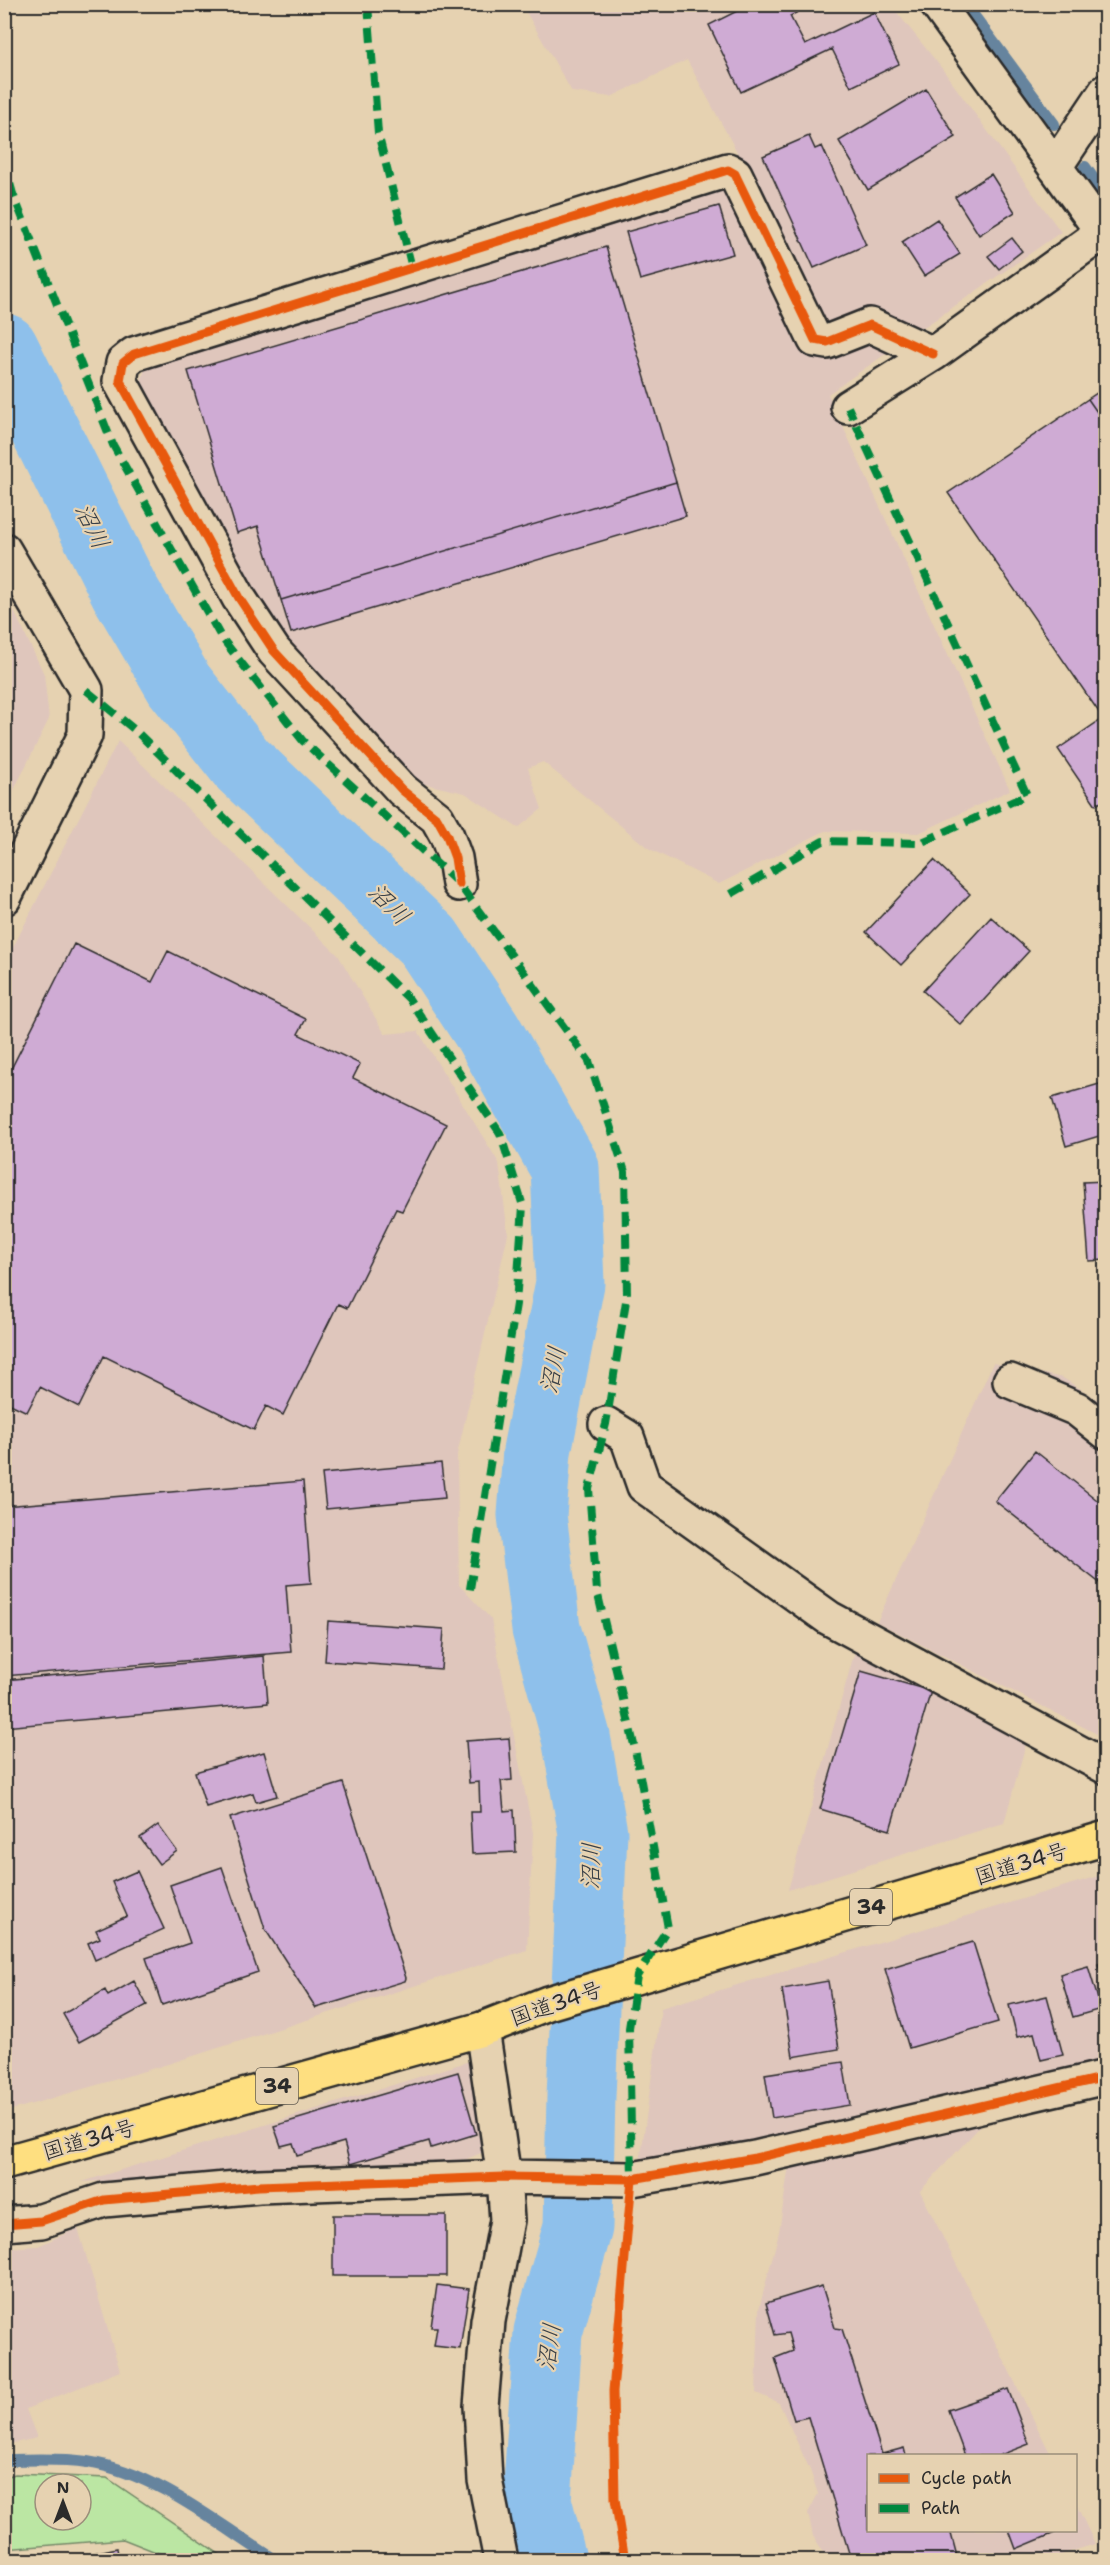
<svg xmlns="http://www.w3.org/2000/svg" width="1110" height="2565" font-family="'Shantell Sans','Klee One',sans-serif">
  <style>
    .built { fill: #dfc6bc }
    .green { fill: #bbe6a3; stroke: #738867; stroke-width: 1.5; fill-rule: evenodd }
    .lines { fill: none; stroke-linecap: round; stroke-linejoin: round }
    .stream { stroke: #66849e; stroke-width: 12 }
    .river { stroke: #8ec0eb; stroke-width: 69 }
    .building { fill: #cfabd4; stroke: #2b2b2b; stroke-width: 1.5 }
    .minor-casing { stroke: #2b2b2b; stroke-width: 38 }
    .highway-casing { stroke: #2b2b2b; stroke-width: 38 }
    .path { stroke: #2b2b2b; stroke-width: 4; stroke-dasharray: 6 4.5; stroke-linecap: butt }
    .minor { stroke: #e6d2b1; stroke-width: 33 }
    .highway { stroke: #fedf80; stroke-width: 33 }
    .quiet { stroke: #00873e; stroke-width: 8; stroke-dasharray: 15 8; stroke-linecap: butt }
    .cycleway-casing { stroke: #e6d2b1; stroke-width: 13 }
    .cycleway { stroke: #e8590c; stroke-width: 9 }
    .labels { text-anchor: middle; stroke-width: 4.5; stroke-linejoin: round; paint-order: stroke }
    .shield { fill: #e6d2b1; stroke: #635d53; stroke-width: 1.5 }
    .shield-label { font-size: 21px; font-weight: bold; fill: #2b2b2b }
    .street-label { font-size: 22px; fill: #2b2b2b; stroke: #e6d2b1 }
    .water-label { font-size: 24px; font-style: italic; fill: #3a4148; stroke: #e6d2b1 }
  </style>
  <rect width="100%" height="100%" fill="#e6d2b1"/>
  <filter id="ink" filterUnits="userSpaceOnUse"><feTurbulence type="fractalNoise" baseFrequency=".0167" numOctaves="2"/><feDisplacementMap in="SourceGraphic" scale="12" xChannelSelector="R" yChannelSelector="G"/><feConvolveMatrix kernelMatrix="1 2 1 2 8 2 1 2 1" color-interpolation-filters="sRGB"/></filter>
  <g filter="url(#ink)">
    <path class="built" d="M522 5H891L940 66 1061 232 828 394 1010 790 919 833 825 831 719 884 648 848 543 762 528 768 542 809 518 828 465 793 416 782 278 644 140 385 148 359 716 185 739 200 737 152 687 60 611 97 572 92Z
      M5 592 44 674 49 719 5 808Z
      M118 741 338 955 385 1034 418 1031 499 1163 508 1234 457 1455 459 1585 491 1619 533 1833 527 1950 168 2064 5 2112 4 965Z
      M993 1363 1063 1378 1104 1404 1105 1394V1738L877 1622Z
      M858 1640 1027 1740 1004 1823 788 1890Z
      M1105 1874V2062L732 2151 640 2162 661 2008Z
      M473 2060 486 2151 452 2165 82 2182Z
      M988 2118 920 2191 1051 2455 868 2456V2530H1076V2504L1095 2544 1044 2560H829L813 2536 808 2513 818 2494 810 2470 779 2403 756 2393 759 2309 779 2232 789 2165Z
      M78 2228 120 2371 26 2409 37 2438 5 2445V2248L38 2246Z"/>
    <path class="green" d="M15 2474 107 2478 228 2560H176L123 2539 5 2549V2477ZM45 2484H81V2520H45Z"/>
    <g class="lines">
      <path class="stream" d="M965 4 1054 124
        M1085 167 1106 196
        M4 2460C31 2460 60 2458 87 2462 155 2472 218 2524 275 2560"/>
      <path class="river" d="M4 348 124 590 179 684 242 764 428 941 488 1032 565 1168 570 1283 537 1451 532 1515 546 1629 576 1737 593 1833 581 2096 578 2227 548 2332 537 2501 552 2560"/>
    </g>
    <path class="building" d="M751 4H794L798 12 790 16 805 45 874 12 899 64 851 87 832 49 741 92 709 25Z
      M926 89 956 137 868 190 839 141Z
      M809 136 815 149 822 146 866 245 814 268 763 156Z
      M991 174 1015 212 979 235 955 197Z
      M719 206 733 254 640 280 626 232Z
      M937 219 960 254 924 276 902 242Z
      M1012 238 1022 251 999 269 988 256Z
      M606 247 676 482 281 600 258 526 237 533 188 371Z
      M1106 387V425L1088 399Z
      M1088 399 1106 425V799L1096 805 1058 749 1103 718 948 493Z
      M676 482 686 516 291 633 281 600Z
      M934 860 970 894 901 965 866 932Z
      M991 917 1029 951 961 1025 923 991Z
      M74 944 152 982 168 951 306 1019 298 1034 360 1064 353 1078 446 1124 402 1211 396 1209 347 1308 338 1304 283 1415 266 1406 254 1430 104 1356 79 1407 40 1387 27 1412 4 1401V1083Z
      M1106 1082V1134L1066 1146 1052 1098Z
      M1106 1181V1260L1089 1261 1083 1182Z
      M1035 1451 1106 1507V1588L995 1501Z
      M441 1463 445 1498 326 1509 322 1474Z
      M303 1481 311 1583 286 1585 291 1652 4 1676V1506Z
      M328 1621 444 1629 441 1669 325 1661Z
      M264 1656 268 1703 4 1727V1680Z
      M861 1671 931 1691 890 1830 820 1809Z
      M509 1738 512 1780 501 1781 504 1811 514 1810 516 1852 472 1854 470 1812H480L479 1782 469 1783 466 1741Z
      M264 1752 277 1796 256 1802 253 1793 206 1807 195 1772Z
      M343 1783 406 1978 405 1981 316 2008 265 1929 230 1818Z
      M158 1825 177 1851 159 1864 140 1838Z
      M222 1867 258 1972 162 2005 146 1958 190 1943 170 1885Z
      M137 1871 164 1929 95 1960 88 1943 100 1938 96 1930 127 1916 112 1882Z
      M973 1942 998 2022 909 2048 885 1969Z
      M1106 1962V1990L1098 1964Z
      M1088 1966 1101 2009 1073 2017 1060 1974Z
      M134 1981 147 2005 79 2042 63 2014 105 1990 108 1996Z
      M828 1981 839 2049 793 2057 782 1989Z
      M1047 1996 1063 2055 1041 2060 1034 2033 1017 2037 1009 2005Z
      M843 2062 850 2105 772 2118 765 2074Z
      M458 2072 476 2134 431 2148 429 2141 350 2164 344 2142 297 2156 293 2143 281 2146 274 2126Z
      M333 2215H446V2276H333Z
      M437 2285 469 2289 460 2349 434 2346 437 2327H431Z
      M822 2286 835 2328 842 2329 882 2454 904 2448 906 2456H868V2530H950L958 2560H842L841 2557 849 2553 808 2417 794 2420 775 2358 793 2351 788 2333 775 2335 766 2303Z
      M1008 2389 1029 2444 998 2456H965L948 2410Z
      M1009 2530H1062L1016 2549Z
      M117 2548 119 2560H72L71 2558Z"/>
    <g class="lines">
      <g class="minor-casing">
        <path id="minor" d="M937 4 1106 237
          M1055 167 1106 91
          M848 407 933 354 1102 233
          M4 550 86 690 85 735 4 898
          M459 884 455 858 447 836 437 818 402 790 274 651 239 598 120 381 123 363 134 354 728 170 735 174 815 340 827 342 870 325 933 354
          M1010 1381 1077 1409 1106 1432
          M606 1424 627 1437 644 1486 829 1618 1106 1767
          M482 2029 504 2177 507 2220 488 2321 481 2406 485 2480 501 2560
          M4 2224 41 2221 104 2200 259 2186 504 2177 632 2179 755 2158 1106 2077"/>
      </g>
      <g class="highway-casing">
        <path id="highway" d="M4 2163 482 2029 548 2003 1106 1838"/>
      </g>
      <path class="path" d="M625 2560 615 2499 613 2391 628 2216"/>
      <use href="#minor" class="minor"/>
      <use href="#highway" class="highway"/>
      <path class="quiet" d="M368 4 378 133 412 268
        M4 162 13 194 113 445 221 637 303 741 459 884 589 1061 625 1172 627 1295 606 1424 589 1489 597 1591 635 1749 668 1928 637 1976 629 2028 632 2179
        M86 690 136 731 409 999 500 1133 523 1206 516 1304 469 1595
        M731 894 823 841 920 843 1027 795 848 407"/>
      <g class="cycleway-casing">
        <path id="cycleway" d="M459 884 455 858 447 836 437 818 402 790 274 651 239 598 120 381 123 363 134 354 728 170 735 174 815 340 827 342 870 325 933 354
          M4 2224 41 2221 104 2200 259 2186 504 2177 632 2179 755 2158 1106 2077
          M625 2560 615 2499 613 2391 632 2179"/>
      </g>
      <use href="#cycleway" class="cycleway"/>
    </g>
  </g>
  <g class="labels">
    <g class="shield">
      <rect x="850" y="1889" width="42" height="36" rx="4.5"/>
      <rect x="256" y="2068" width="42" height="36" rx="4.5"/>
    </g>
    <g class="shield-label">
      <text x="871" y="1914">34</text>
      <text x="277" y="2093">34</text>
    </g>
    <g class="street-label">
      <text transform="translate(1021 1863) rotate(-17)" y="8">国道34号</text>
      <text transform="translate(556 2003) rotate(-19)" y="8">国道34号</text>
      <text transform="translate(89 2139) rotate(-16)" y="8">国道34号</text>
    </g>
    <g class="water-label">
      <text transform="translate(92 526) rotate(64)" y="8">沼川</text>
      <text transform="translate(389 904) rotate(44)" y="8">沼川</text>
      <text transform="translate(553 1370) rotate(-79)" y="8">沼川</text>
      <text transform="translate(591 1866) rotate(-89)" y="8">沼川</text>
      <text transform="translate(549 2347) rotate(-82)" y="8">沼川</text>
    </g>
  </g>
  <rect width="1110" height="2565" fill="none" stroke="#e6d2b1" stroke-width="24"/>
  <rect x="12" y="12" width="1086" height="2541" fill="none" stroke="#2b2b2b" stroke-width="2" filter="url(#ink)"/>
  <rect x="867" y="2454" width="210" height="78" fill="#e6d2b1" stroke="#9b8f7b" stroke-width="1.5"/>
  <rect x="879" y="2474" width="30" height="9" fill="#e8590c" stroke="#9b8f7b" stroke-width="1.5"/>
  <text x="921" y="2484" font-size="18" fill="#2b2b2b">Cycle path</text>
  <rect x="879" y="2504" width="30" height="9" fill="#00873e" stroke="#9b8f7b" stroke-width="1.5"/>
  <text x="921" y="2514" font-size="18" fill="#2b2b2b">Path</text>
  <g transform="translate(63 2502)"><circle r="28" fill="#e6d2b1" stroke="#9b8f7b" stroke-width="1.5"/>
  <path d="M0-4.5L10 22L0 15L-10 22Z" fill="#2b2b2b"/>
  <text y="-9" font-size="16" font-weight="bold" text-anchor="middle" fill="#2b2b2b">N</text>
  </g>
</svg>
